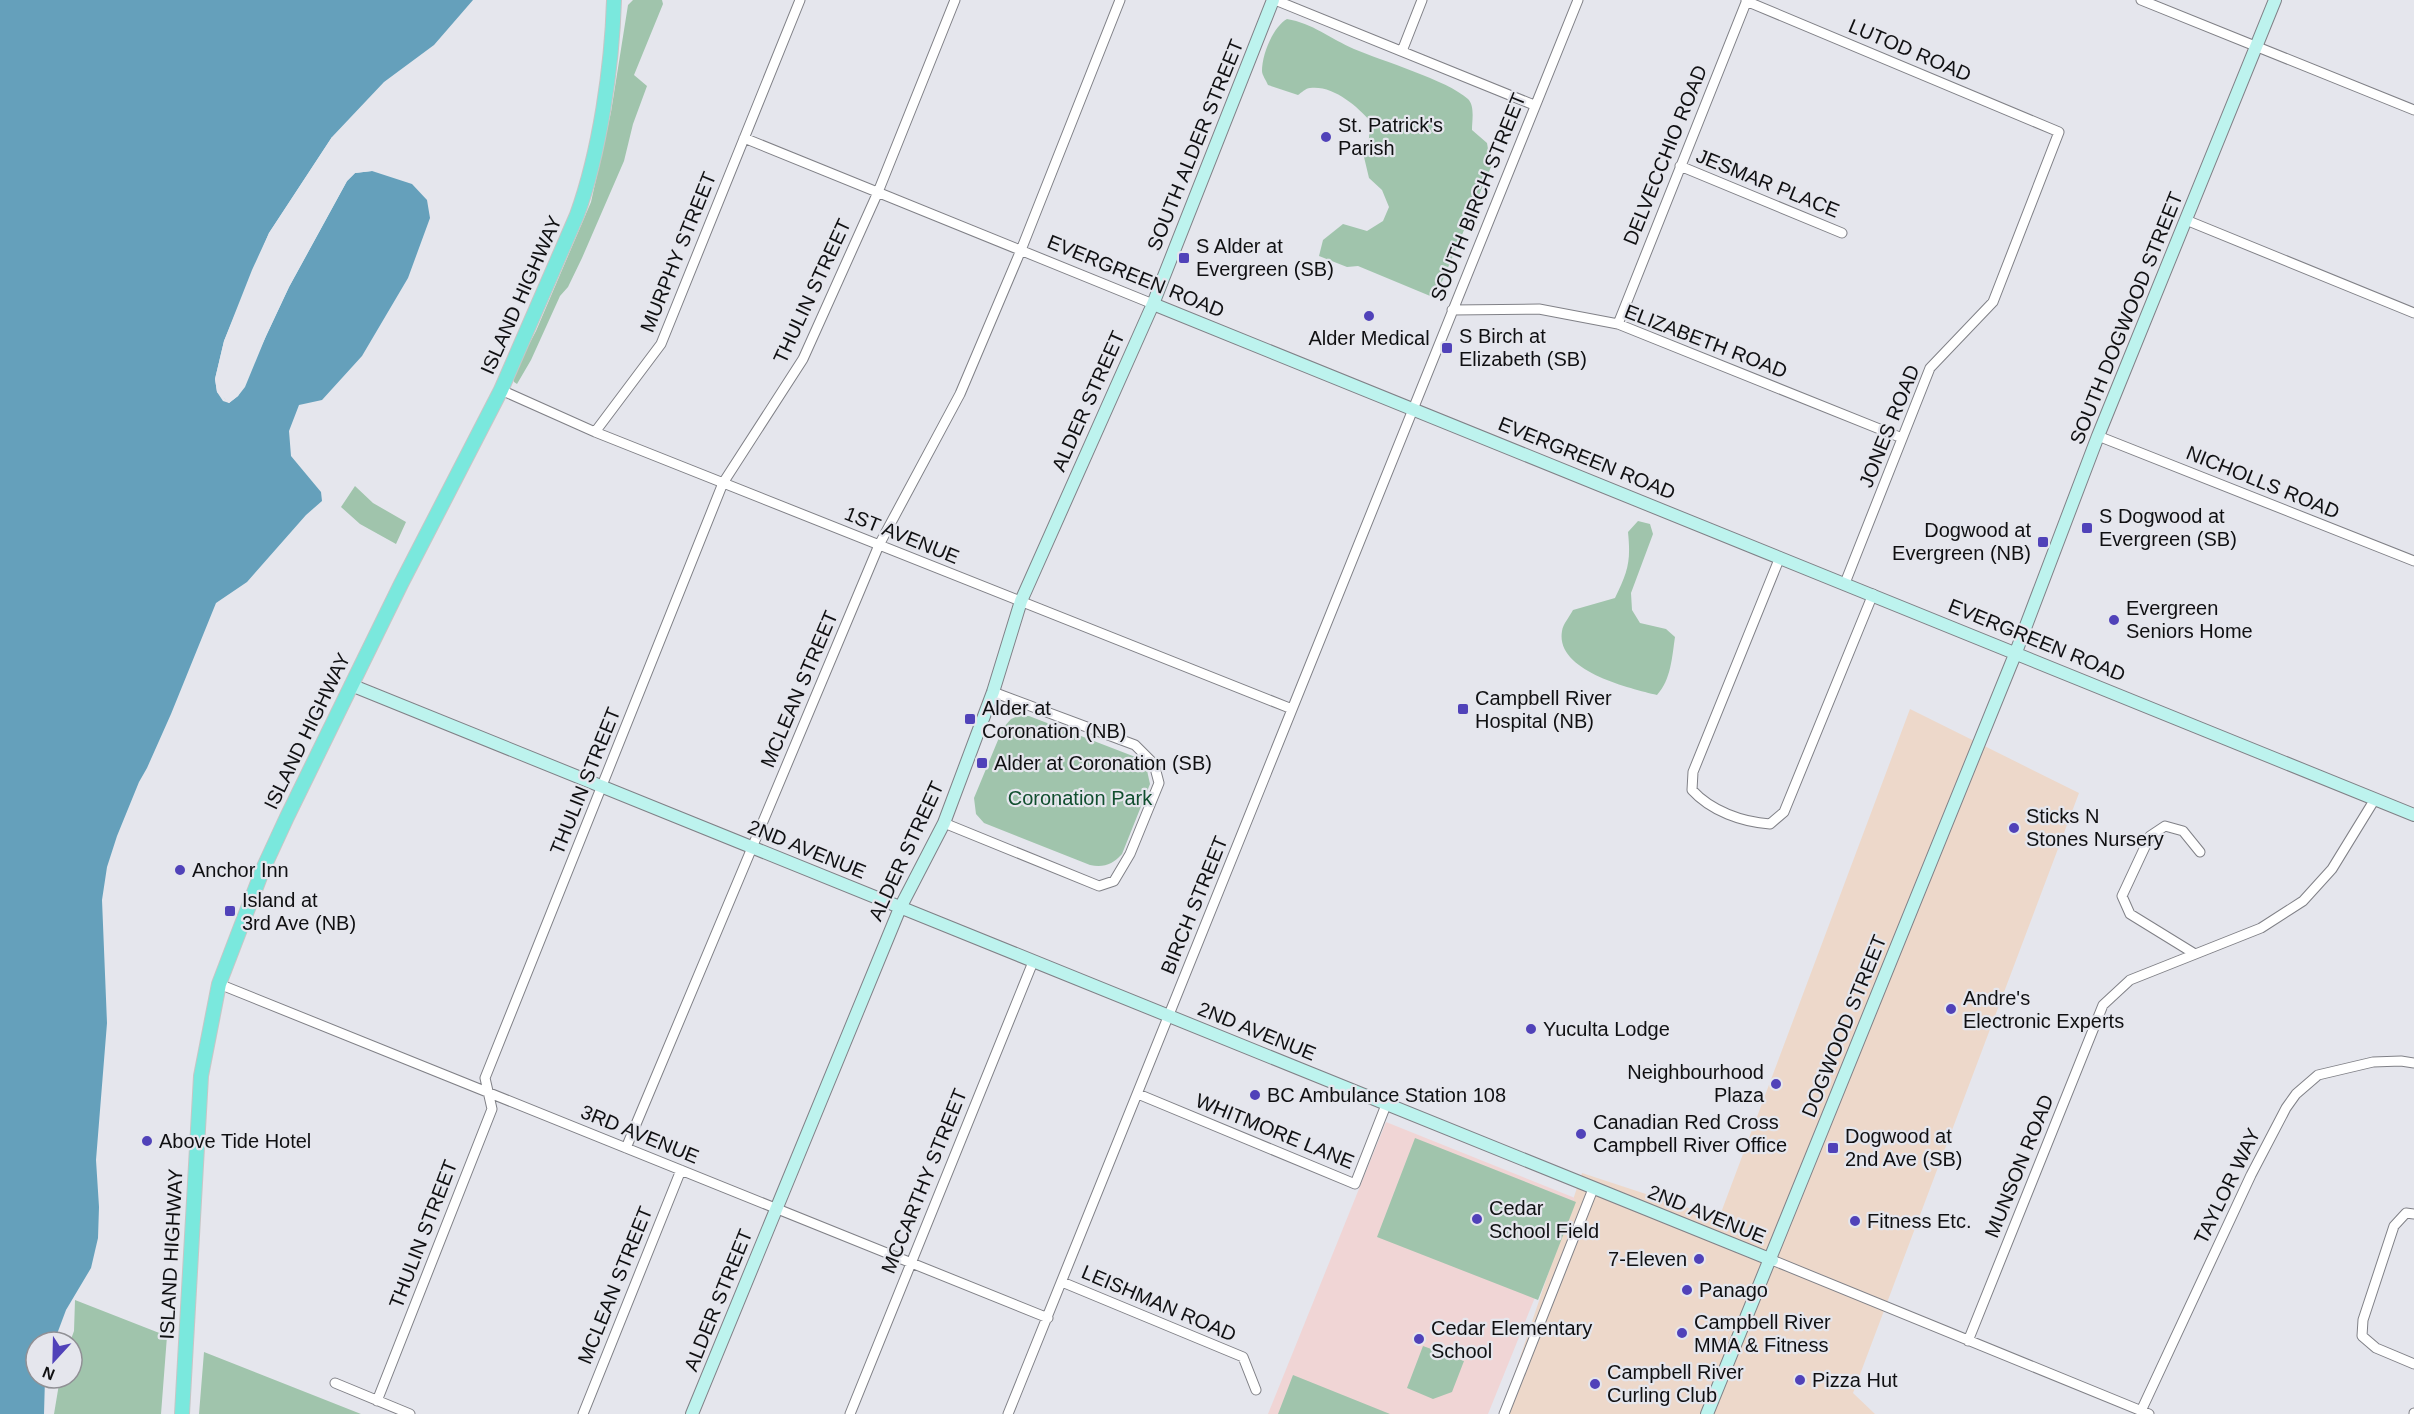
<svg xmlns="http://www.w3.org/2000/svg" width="2414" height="1414" font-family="Arial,sans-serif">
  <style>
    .commercial { fill: #edd8ca }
    .education { fill: #f0d5d5 }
    .green { fill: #a0c4ac }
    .water { fill: #65a0bb }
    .pier { fill: #e5e6ed }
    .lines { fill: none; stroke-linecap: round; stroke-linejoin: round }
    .street-casing { stroke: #808187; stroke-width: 11 }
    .secondary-casing { stroke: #808187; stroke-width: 14 }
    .primary-casing { stroke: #c6c6c6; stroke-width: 16 }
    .street { stroke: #fff; stroke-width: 9 }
    .secondary { stroke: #bdf3ee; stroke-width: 12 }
    .primary { stroke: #7ae8dd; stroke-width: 14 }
    .poi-dot { fill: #5042b9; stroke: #e5e6ed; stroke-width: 2 }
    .labels { text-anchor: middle; stroke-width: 4.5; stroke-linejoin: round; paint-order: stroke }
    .street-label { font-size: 20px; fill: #101012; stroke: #e5e6ed }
    .poi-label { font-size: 20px; fill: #101012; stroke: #e5e6ed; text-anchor: start }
    .park-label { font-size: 20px; fill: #104e2e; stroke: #e5e6ed }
  </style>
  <rect width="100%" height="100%" fill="#e5e6ed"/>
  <path class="commercial" d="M1910 709 2079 793 1853 1393 1875 1414H1501L1582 1173 1719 1218Z"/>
  <path class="education" d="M1386 1122 1575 1198 1488 1414H1268Z"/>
  <path class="green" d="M633 0H662L663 4 634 75 647 86 633 124 624 161 582 258 568 287 560 296 531 360 517 384 514 382 513 375 536 331 591 202 611 112 628 5Z
    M1287 19C1312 23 1331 39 1354 49 1382 61 1447 80 1468 99 1475 106 1472 120 1472 130L1487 143 1491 167 1435 298 1358 266 1347 267 1319 256 1323 240 1343 224 1367 231 1383 221 1389 207 1382 190 1369 178 1364 157 1369 138 1370 121C1357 106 1333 85 1310 88 1306 88 1301 93 1298 95L1268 85C1266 80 1262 75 1262 71 1262 54 1273 27 1287 19Z
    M355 486 373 503 406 522 396 544 360 524 341 507Z
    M1638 521 1650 524 1653 534 1631 593 1632 610 1640 623 1666 629 1675 637C1672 657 1671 680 1657 695 1629 688 1555 671 1562 631 1563 624 1570 616 1573 610L1615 598C1628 571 1631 562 1628 532Z
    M1018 716H1029L1138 758 1146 766 1150 784 1122 854C1113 864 1104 868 1090 865L984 823 976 814 974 798 1003 728 1011 719Z
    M1415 1138 1576 1202 1538 1300 1377 1237Z
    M75 1300 167 1336 161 1414H54L60 1378H72V1342H70L74 1331Z
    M1423 1346 1464 1361 1452 1392 1433 1399 1407 1388Z
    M204 1352 361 1414H199Z
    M1293 1375 1390 1414H1278Z"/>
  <path class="water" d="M0 0H473L434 45 384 82 332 137 269 233 224 341 215 379 217 392 229 403 238 396 289 287 347 181 355 173 372 171 412 184 427 200 430 218 408 278 362 356 322 400 299 405 289 431 291 456 321 492 322 501 306 515 247 582 216 603 171 714 147 768 139 782 117 836 107 867 102 900 107 1023 96 1160 99 1207 98 1238 91 1268 66 1310 54 1342H36V1378H45L44 1414H0Z"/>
  <path class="pier" d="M332 137 335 139 272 235 254 271 227 342 218 379 220 391 225 399 228 400 242 385 263 335 286 286 345 179 355 170 369 168 372 171 355 173 347 181 289 287 266 336 245 387 238 396 229 403 223 401 217 392 215 379 224 341 252 270 269 233Z"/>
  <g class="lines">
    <g class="street-casing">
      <path id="street" d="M1275 0 1534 105
        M2141 0 2414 110
        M1746 1 2059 132 1993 302 1930 368 1845 583
        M1402 51 1422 0
        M744 138 1153 304
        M1680 166 1842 233
        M2186 220 2414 313
        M1452 310 1539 309 1618 324 1902 438
        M1618 324 1747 0
        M501 390 595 432 1292 709
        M595 432 661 344 800 0
        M2098 436 2414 561
        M1780 557 1693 772 1692 790C1711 811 1742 822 1770 824L1784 812 1873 594
        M944 823 1099 886 1114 881 1130 854 1159 783 1154 764 1135 745 993 692
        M2195 954 2130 914 2122 896 2150 836 2165 826 2183 831 2200 852
        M219 984 1048 1318
        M1138 1094 1355 1184 1386 1105
        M626 1148 879 545 960 394 1021 250 1120 0
        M2414 1214 2406 1213 2394 1226 2363 1320 2362 1336 2376 1348 2414 1364
        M1772 1260 2149 1414
        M1062 1282 1243 1357 1256 1390
        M1968 1341 2103 1005 2130 980 2261 928 2303 901 2332 869 2375 799
        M335 1383 410 1414
        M377 1401 492 1109 485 1078 723 483 803 359 878 192 955 0
        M2141 1411 2251 1175 2286 1108 2296 1094 2318 1075 2373 1062 2401 1061 2414 1063
        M583 1414 681 1170
        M850 1414 1033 962
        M1008 1414 1578 0
        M1504 1414 1593 1189
        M2414 1414V1413"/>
    </g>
    <g class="secondary-casing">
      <path id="secondary" d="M1153 304 2414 815
        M351 685 1772 1260
        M692 1414 900 908 944 823 993 692 1021 601 1153 304 1273 0
        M1707 1414 2016 652 2098 436 2275 0"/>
    </g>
    <g class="primary-casing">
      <path id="primary" d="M182 1414 201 1076 219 984 263 869 287 817 401 584 501 390 577 215C600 151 612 67 614 0"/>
    </g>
    <use href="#street" class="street"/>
    <use href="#secondary" class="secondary"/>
    <use href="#primary" class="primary"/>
  </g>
  <g class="poi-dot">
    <circle cx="1326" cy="137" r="6"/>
    <rect x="1178" y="252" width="12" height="12" rx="3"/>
    <circle cx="1369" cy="316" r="6"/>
    <rect x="1441" y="342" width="12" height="12" rx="3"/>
    <rect x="2081" y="522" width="12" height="12" rx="3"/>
    <rect x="2037" y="536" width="12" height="12" rx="3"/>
    <circle cx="2114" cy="620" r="6"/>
    <rect x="1457" y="703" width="12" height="12" rx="3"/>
    <rect x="964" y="713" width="12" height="12" rx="3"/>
    <rect x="976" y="757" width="12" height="12" rx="3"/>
    <circle cx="2014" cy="828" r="6"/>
    <circle cx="180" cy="870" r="6"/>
    <rect x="224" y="905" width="12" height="12" rx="3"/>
    <circle cx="1951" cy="1009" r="6"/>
    <circle cx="1531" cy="1029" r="6"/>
    <circle cx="1776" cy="1084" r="6"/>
    <circle cx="1255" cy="1095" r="6"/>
    <circle cx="1581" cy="1134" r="6"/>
    <circle cx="147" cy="1141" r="6"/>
    <rect x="1827" y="1142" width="12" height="12" rx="3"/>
    <circle cx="1477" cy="1219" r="6"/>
    <circle cx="1855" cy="1221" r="6"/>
    <circle cx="1699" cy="1259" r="6"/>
    <circle cx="1687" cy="1290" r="6"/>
    <circle cx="1682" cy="1333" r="6"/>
    <circle cx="1419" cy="1339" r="6"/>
    <circle cx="1800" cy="1380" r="6"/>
    <circle cx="1595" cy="1384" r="6"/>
  </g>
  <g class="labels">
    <g class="street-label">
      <text transform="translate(1910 50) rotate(23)" y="7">LUTOD ROAD</text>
      <text transform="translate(1195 145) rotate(-68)" y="7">SOUTH ALDER STREET</text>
      <text transform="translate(1665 155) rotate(-68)" y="7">DELVECCHIO ROAD</text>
      <text transform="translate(1768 183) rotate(22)" y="7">JESMAR PLACE</text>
      <text transform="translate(1478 197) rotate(-68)" y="7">SOUTH BIRCH STREET</text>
      <text transform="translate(678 252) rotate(-68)" y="7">MURPHY STREET</text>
      <text transform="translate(1136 276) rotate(22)" y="7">EVERGREEN ROAD</text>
      <text transform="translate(812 291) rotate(-65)" y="7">THULIN STREET</text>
      <text transform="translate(521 295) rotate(-66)" y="7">ISLAND HIGHWAY</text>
      <text transform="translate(2126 318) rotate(-68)" y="7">SOUTH DOGWOOD STREET</text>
      <text transform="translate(1706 341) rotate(21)" y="7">ELIZABETH ROAD</text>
      <text transform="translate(1088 401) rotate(-66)" y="7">ALDER STREET</text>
      <text transform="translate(1889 426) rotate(-68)" y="7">JONES ROAD</text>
      <text transform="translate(1587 458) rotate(22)" y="7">EVERGREEN ROAD</text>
      <text transform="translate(2263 482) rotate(22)" y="7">NICHOLLS ROAD</text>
      <text transform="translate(902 535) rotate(22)" y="7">1ST AVENUE</text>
      <text transform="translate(2037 640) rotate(22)" y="7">EVERGREEN ROAD</text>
      <text transform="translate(799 689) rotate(-67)" y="7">MCLEAN STREET</text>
      <text transform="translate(307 731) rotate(-64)" y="7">ISLAND HIGHWAY</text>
      <text transform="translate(585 781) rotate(-68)" y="7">THULIN STREET</text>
      <text transform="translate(807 849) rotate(22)" y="7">2ND AVENUE</text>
      <text transform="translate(906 851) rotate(-65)" y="7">ALDER STREET</text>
      <text transform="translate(1194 905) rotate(-68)" y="7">BIRCH STREET</text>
      <text transform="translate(1844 1026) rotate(-68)" y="7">DOGWOOD STREET</text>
      <text transform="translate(1257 1031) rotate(22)" y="7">2ND AVENUE</text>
      <text transform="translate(1275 1131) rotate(22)" y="7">WHITMORE LANE</text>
      <text transform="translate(640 1134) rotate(22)" y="7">3RD AVENUE</text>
      <text transform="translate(2019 1166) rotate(-68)" y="7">MUNSON ROAD</text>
      <text transform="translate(924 1181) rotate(-68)" y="7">MCCARTHY STREET</text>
      <text transform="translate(2227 1186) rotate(-64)" y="7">TAYLOR WAY</text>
      <text transform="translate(1707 1214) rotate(22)" y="7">2ND AVENUE</text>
      <text transform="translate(423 1234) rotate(-69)" y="7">THULIN STREET</text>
      <text transform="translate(171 1254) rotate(-87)" y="7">ISLAND HIGHWAY</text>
      <text transform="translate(615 1285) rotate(-68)" y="7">MCLEAN STREET</text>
      <text transform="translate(718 1300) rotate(-68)" y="7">ALDER STREET</text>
      <text transform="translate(1159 1303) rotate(23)" y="7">LEISHMAN ROAD</text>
    </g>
    <g class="poi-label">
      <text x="1338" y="132">St. Patrick's<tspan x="1338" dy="23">Parish</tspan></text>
      <text x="1196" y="253">S Alder at<tspan x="1196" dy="23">Evergreen (SB)</tspan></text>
      <text x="1459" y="343">S Birch at<tspan x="1459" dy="23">Elizabeth (SB)</tspan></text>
      <text x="1369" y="345" text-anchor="middle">Alder Medical</text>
      <text x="2099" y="523">S Dogwood at<tspan x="2099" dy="23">Evergreen (SB)</tspan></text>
      <text x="2031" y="537" text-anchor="end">Dogwood at<tspan x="2031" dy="23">Evergreen (NB)</tspan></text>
      <text x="2126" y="615">Evergreen<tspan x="2126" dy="23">Seniors Home</tspan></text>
      <text x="1475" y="705">Campbell River<tspan x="1475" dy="23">Hospital (NB)</tspan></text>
      <text x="982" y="715">Alder at<tspan x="982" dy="23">Coronation (NB)</tspan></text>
      <text x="994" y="770">Alder at Coronation (SB)</text>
      <text x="2026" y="823">Sticks N<tspan x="2026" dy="23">Stones Nursery</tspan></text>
      <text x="192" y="877">Anchor Inn</text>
      <text x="242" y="907">Island at<tspan x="242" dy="23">3rd Ave (NB)</tspan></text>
      <text x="1963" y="1005">Andre's<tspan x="1963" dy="23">Electronic Experts</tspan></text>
      <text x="1543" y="1036">Yuculta Lodge</text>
      <text x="1764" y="1079" text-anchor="end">Neighbourhood<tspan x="1764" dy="23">Plaza</tspan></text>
      <text x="1267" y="1102">BC Ambulance Station 108</text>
      <text x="1593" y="1129">Canadian Red Cross<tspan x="1593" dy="23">Campbell River Office</tspan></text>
      <text x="1845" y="1143">Dogwood at<tspan x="1845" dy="23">2nd Ave (SB)</tspan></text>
      <text x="159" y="1148">Above Tide Hotel</text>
      <text x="1489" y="1215">Cedar<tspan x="1489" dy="23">School Field</tspan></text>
      <text x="1867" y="1228">Fitness Etc.</text>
      <text x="1687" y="1266" text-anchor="end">7-Eleven</text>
      <text x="1699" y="1297">Panago</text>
      <text x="1694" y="1329">Campbell River<tspan x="1694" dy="23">MMA &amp; Fitness</tspan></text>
      <text x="1431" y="1335">Cedar Elementary<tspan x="1431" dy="23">School</tspan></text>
      <text x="1607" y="1379">Campbell River<tspan x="1607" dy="23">Curling Club</tspan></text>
      <text x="1812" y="1387">Pizza Hut</text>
    </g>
    <g class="park-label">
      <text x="1080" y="805">Coronation Park</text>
    </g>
  </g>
  <g transform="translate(54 1360) rotate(202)"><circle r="28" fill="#e5e6ed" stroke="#909095" stroke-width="1.5"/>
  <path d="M0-4.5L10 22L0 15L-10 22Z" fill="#5042b9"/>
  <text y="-9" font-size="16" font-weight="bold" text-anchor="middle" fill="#101012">N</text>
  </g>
</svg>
